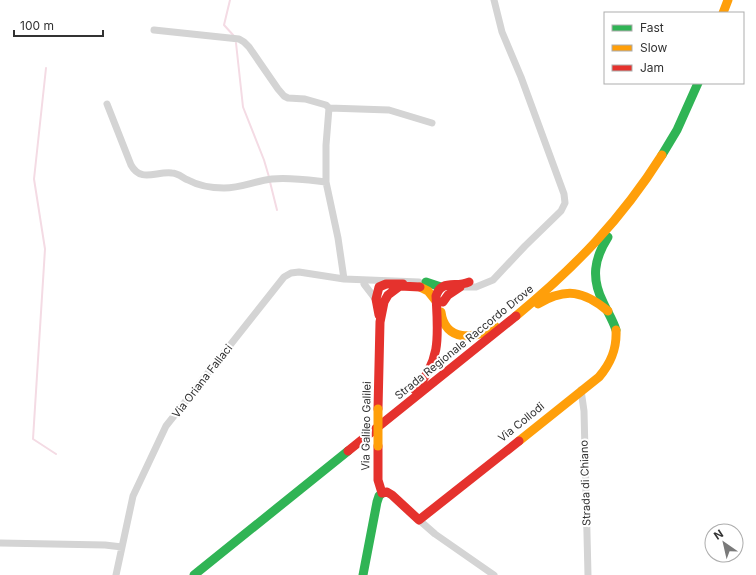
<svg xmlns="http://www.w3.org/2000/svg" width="756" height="575" font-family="Inter,sans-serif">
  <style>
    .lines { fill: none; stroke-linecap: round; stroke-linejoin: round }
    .stream { stroke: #f4dbe4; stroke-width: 2 }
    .street { stroke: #d4d4d4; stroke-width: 7 }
    .fast { stroke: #30b455; stroke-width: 9 }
    .slow { stroke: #ff9f0a; stroke-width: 9 }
    .jam { stroke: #e5322d; stroke-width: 9 }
    .slow-bridge { stroke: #ff9f0a; stroke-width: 9 }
    .labels { text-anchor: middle; stroke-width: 4; stroke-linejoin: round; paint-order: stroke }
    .street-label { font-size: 11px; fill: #323232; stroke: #fff }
  </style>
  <rect width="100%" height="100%" fill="#fff"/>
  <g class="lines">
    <path class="stream" d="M230 0 224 25 234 36
      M236 43 243 107 264 160 269 177
      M46 68 34 179 45 249 33 439 56 454
      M270 182 277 210"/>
    <path class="street" d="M154 30 239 39 244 42 249 47 278 89 284 96 288 98 305 99 326 105 329 108 326 145V182
      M107 104 131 165C141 183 156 171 172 173 178 173 183 178 188 180 199 186 212 188 224 188 241 188 255 181 272 179 289 177 309 180 326 182L338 238 344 279
      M329 108 389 110 432 123
      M364 284 377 301
      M460 287H476L493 280 525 246 561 211 565 203 564 194 521 77 502 32 494 0
      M581 390 584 411 588 575
      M419 520 435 534 494 575
      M0 543 105 545 122 547
      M116 575 133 496 166 426 284 277 291 273 299 272 344 279 419 282"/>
    <path class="fast" d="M662 155 677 130 698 83
      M608 237C594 259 591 278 603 302 607 311 613 320 616 330
      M426 282 441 287
      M194 575 348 451
      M363 575 377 502 379 496 382 493"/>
    <path class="slow" d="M723 13 728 0
      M420 287 428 291 436 301
      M538 304C566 287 584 291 608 311
      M441 312C445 342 475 340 495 326
      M516 316C575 267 621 220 662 155
      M519 441 599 377C611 363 617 349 616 330"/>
    <path class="jam" d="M443 302 448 295 460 287
      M379 315 376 299 379 287 386 284H403
      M415 390C442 360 438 334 436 296 441 279 456 288 469 282
      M378 409 380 322 384 302 388 295 400 286 420 287
      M378 446V480L382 493
      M348 451 516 316
      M382 493 387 492 392 495 419 520 519 441"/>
    <path class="slow-bridge" d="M378 409V446"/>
  </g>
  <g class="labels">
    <g class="street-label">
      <text transform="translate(464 342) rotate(-39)" y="4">Strada Regionale Raccordo Drove</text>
      <text transform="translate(202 381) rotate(-52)" y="4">Via Oriana Fallaci</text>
      <text transform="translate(521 422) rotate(-39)" y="4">Via Collodi</text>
      <text transform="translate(366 426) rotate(-89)" y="4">Via Galileo Galilei</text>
      <text transform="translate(585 483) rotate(-92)" y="4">Strada di Chiano</text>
    </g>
  </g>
  <rect x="604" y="12" width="140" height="72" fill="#ffffff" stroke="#adadad"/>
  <rect x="612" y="25" width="20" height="6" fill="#30b455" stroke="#adadad"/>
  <text x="640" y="32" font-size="12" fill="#323232">Fast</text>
  <rect x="612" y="45" width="20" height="6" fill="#ff9f0a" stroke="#adadad"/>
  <text x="640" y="52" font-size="12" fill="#323232">Slow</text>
  <rect x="612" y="65" width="20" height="6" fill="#e5322d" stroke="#adadad"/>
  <text x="640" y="72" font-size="12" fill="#323232">Jam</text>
  <g transform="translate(724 543) rotate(326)"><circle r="19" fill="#ffffff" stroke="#adadad"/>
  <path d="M0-3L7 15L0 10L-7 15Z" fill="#7a7a7a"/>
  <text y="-6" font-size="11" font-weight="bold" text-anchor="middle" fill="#323232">N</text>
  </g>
  <path d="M14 30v6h89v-6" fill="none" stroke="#323232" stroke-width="2"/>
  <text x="20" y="30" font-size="12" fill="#323232" stroke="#ffffff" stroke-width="3" paint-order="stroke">100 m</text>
</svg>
